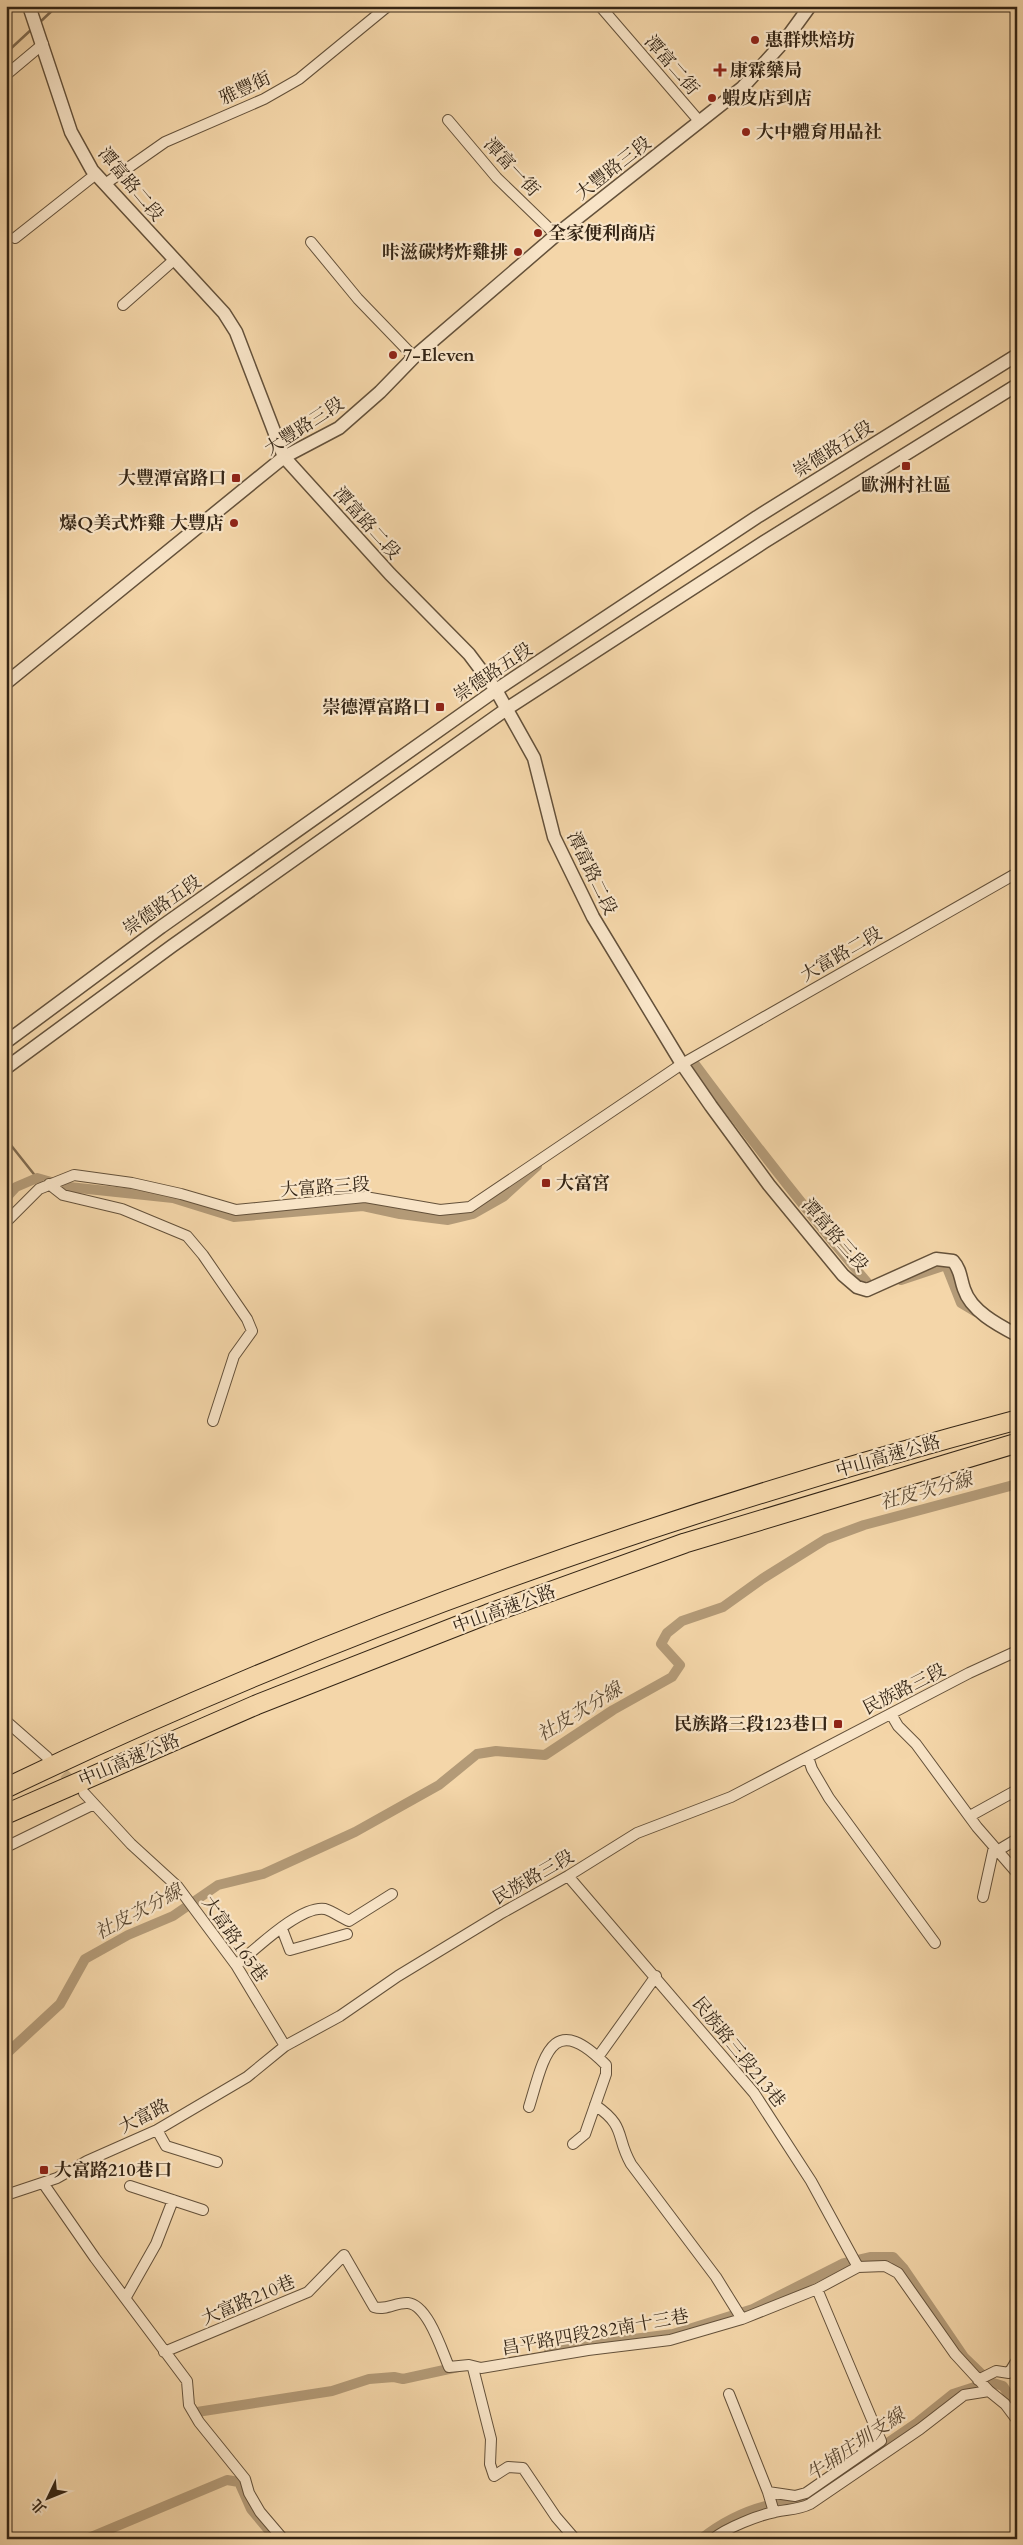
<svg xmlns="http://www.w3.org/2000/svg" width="1023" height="2545" font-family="Cardo,'Noto Serif TC',serif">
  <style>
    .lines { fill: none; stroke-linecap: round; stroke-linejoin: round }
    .stream { stroke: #806b50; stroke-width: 2.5 }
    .canal { stroke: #b39a77; stroke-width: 10 }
    .minor-tunnel { stroke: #ceb38b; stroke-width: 10; stroke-dasharray: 10 5; stroke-linecap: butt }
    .minor-casing { stroke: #64513a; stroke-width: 12 }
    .tertiary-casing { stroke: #64513a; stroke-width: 15 }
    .motorway-casing { stroke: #342515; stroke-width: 21 }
    .minor { stroke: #f8e4c7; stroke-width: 10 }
    .tertiary { stroke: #f8e4c7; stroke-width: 12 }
    .motorway { stroke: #f4d6a9; stroke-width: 19 }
    .poi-dot { fill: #8f2418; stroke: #f8e4c7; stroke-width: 2 }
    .labels { text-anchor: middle; stroke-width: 4.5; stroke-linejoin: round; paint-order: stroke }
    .poi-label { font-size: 18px; font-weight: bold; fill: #342515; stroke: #f8e4c7; text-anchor: start }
    .street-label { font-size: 18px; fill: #342515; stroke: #f8e4c7 }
    .water-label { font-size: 19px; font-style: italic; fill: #5a4832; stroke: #f8e4c7 }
  </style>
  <rect width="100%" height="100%" fill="#f4d6a9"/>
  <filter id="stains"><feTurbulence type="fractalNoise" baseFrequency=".004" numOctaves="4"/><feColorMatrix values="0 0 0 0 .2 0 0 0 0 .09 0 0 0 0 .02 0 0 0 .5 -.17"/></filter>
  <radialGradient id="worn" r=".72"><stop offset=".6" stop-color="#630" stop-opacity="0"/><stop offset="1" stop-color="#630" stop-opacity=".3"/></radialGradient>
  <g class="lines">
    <path class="stream" d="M39 23 57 6
      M6 53 33 28
      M6 1139 37 1178"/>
    <path class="canal" d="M684 1064 691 1059C749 1137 808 1213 871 1287L878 1286
      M6 1198 16 1187 37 1178 69 1187 173 1198 234 1217 363 1206 400 1214 448 1220 473 1214 503 1197 537 1166
      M901 1280 946 1265 961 1303 976 1312
      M6 2054 60 2004 85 1959 128 1935 173 1916 218 1885 263 1874 355 1832 439 1785 477 1754 496 1751 545 1755 613 1710 672 1677 680 1665 661 1644 667 1633 682 1621 723 1607 762 1579 826 1539 864 1525 1017 1484
      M549 2352 586 2345 673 2334 753 2309 844 2263 870 2257H893L904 2269 964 2357 990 2382
      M197 2412 332 2391 369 2379 394 2377 403 2379 458 2367
      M86 2539 227 2480 239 2482 251 2509 276 2539
      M701 2539C725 2520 750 2508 780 2503 795 2501 796 2504 810 2496L918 2422 953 2394 990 2382 1003 2386 1017 2407"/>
    <path class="minor-tunnel" d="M53 1763 77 1786"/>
    <g class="minor-casing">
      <path id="minor" d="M600 6 700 122
        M6 75 43 44
        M448 120 497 178 556 235
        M105 184 165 142 264 99 299 79 388 6
        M15 238 96 174
        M311 242 358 299 414 357
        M123 305 174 260
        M49 1184 63 1195 122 1209 187 1236 203 1255 247 1319 252 1331 234 1356 213 1421
        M6 1222 39 1189 74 1175 132 1183 181 1194 236 1210 365 1197 440 1210 470 1207 682 1064 1017 873
        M891 1714 898 1726 916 1744 977 1827 1017 1873
        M6 1721 47 1757
        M808 1757 812 1769 829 1798 935 1943
        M84 1793 131 1844 178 1887 236 1965 285 2046
        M970 1816 1017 1790
        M6 1847 94 1804
        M997 1851 1017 1839
        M568 1876 754 2093 811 2181 858 2267
        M983 1897 994 1847
        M282 1929 290 1950 347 1934
        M236 1965C255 1950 300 1905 325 1909 332 1911 342 1918 349 1921L392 1894
        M598 2057 656 1976
        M595 2105C627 2127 615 2136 631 2164L716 2277 742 2319
        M529 2107C544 2058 551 2009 606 2065V2074L585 2134 573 2144
        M157 2130 166 2146 217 2162
        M43 2183 95 2258 187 2381 189 2405 199 2422 245 2479 249 2493 260 2512 283 2539
        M130 2186 203 2210
        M6 2195 57 2178 87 2161 157 2130 247 2077 285 2046 340 2016 398 1976 500 1914 568 1876 637 1833 731 1797 969 1673 1017 1651
        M126 2297 156 2244 173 2200
        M164 2352 308 2292 344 2255 374 2307C386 2311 396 2302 408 2303 428 2305 442 2351 449 2367L469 2365 481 2368 588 2350 670 2340 742 2319 817 2289 858 2267 885 2266 898 2273 955 2354 989 2391 1005 2404 1017 2420
        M473 2368 491 2439 490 2464 494 2476 508 2467 523 2468 556 2517 575 2539
        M978 2380 996 2371 1009 2373 1017 2360
        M729 2394 768 2492 795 2496 806 2493 881 2441 817 2289
        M768 2492 774 2512
        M713 2539C726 2528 759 2515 775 2512 788 2509 798 2510 810 2504L920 2429 964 2395 989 2391"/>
    </g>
    <g class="tertiary-casing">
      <path id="tertiary" d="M29 6 71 132 92 170 224 313 236 332 284 457 390 574 469 654 496 690 534 758 554 837 593 917 682 1064 711 1106 769 1185 843 1275 857 1287 867 1290 936 1259 953 1261C961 1270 960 1278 964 1289 971 1311 998 1325 1017 1335
        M6 683 284 457 339 428 380 392 414 357 556 235 742 88 786 39 810 6
        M6 1042 161 927 496 690 757 517 1017 355
        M6 1068 172 946 508 708 764 542 1017 385"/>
    </g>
    <g class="motorway-casing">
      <path id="motorway" d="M6 1788C330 1632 670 1512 1017 1420
        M6 1814 256 1705 488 1614 685 1543 1017 1443"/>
    </g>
    <use href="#minor" class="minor"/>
    <use href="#tertiary" class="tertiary"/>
    <use href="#motorway" class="motorway"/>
  </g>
  <g class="poi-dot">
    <circle cx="755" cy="40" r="5"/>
    <path d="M717.5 62.5h5v5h5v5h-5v5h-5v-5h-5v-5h5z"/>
    <circle cx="712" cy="98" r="5"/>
    <circle cx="746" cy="132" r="5"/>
    <circle cx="538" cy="233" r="5"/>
    <circle cx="518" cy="252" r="5"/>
    <circle cx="393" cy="355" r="5"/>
    <rect x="901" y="461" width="10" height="10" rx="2.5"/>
    <rect x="231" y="473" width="10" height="10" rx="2.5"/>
    <circle cx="234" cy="523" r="5"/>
    <rect x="435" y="702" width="10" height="10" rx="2.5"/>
    <rect x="541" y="1178" width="10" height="10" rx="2.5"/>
    <rect x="833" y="1719" width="10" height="10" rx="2.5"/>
    <rect x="39" y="2165" width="10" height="10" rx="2.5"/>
  </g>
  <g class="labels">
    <g class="poi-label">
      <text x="765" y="46">惠群烘焙坊</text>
      <text x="730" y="76">康霖藥局</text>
      <text x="722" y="104">蝦皮店到店</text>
      <text x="756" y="138">大中體育用品社</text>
      <text x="548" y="239">全家便利商店</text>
      <text x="508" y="258" text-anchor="end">咔滋碳烤炸雞排</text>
      <text x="403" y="361">7-Eleven</text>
      <text x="226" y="484" text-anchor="end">大豐潭富路口</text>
      <text x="906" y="491" text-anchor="middle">歐洲村社區</text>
      <text x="224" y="529" text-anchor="end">爆Q美式炸雞 大豐店</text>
      <text x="430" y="713" text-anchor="end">崇德潭富路口</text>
      <text x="556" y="1189">大富宮</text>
      <text x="828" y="1730" text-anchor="end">民族路三段123巷口</text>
      <text x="54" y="2176">大富路210巷口</text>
    </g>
    <g class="street-label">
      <text transform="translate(672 65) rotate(49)" y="6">潭富二街</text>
      <text transform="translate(245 88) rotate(-25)" y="6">雅豐街</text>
      <text transform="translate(512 167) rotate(47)" y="6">潭富一街</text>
      <text transform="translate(613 168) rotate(-38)" y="6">大豐路三段</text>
      <text transform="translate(131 184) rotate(50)" y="6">潭富路二段</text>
      <text transform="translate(304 426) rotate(-33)" y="6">大豐路三段</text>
      <text transform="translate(833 449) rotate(-32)" y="6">崇德路五段</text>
      <text transform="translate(367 523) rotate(48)" y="6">潭富路二段</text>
      <text transform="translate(493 672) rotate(-34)" y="6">崇德路五段</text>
      <text transform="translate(592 873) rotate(64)" y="6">潭富路二段</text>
      <text transform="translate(162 905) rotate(-35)" y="6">崇德路五段</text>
      <text transform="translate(841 954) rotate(-30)" y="6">大富路二段</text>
      <text transform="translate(325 1187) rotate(-4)" y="6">大富路三段</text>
      <text transform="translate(835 1235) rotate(49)" y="6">潭富路三段</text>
      <text transform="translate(888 1456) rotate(-16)" y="6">中山高速公路</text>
      <text transform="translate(504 1609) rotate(-20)" y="6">中山高速公路</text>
      <text transform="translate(904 1689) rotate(-27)" y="6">民族路三段</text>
      <text transform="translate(129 1760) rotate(-23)" y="6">中山高速公路</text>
      <text transform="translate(533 1877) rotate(-30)" y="6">民族路三段</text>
      <text transform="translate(235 1939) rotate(55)" y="6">大富路165巷</text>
      <text transform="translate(739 2052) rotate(51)" y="6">民族路三段213巷</text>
      <text transform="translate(144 2116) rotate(-27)" y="6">大富路</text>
      <text transform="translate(248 2300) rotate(-23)" y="6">大富路210巷</text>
      <text transform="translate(595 2332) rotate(-10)" y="6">昌平路四段282南十三巷</text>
    </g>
    <g class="water-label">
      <text transform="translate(926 1490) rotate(-15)" y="7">社皮次分線</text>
      <text transform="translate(579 1711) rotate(-31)" y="7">社皮次分線</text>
      <text transform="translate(138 1911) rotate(-28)" y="7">社皮次分線</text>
      <text transform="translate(855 2444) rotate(-34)" y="7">牛埔庄圳支線</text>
    </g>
  </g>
  <rect width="1023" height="2545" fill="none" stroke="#f4d6a9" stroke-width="25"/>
  <rect x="8" y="8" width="1008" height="2530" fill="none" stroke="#342515" stroke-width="2.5"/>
  <rect x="12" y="12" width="998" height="2520" fill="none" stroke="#342515"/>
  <g transform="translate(48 2498) rotate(227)" stroke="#f8e4c7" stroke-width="4" paint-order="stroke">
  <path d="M0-4L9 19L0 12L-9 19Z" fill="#342515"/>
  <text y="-8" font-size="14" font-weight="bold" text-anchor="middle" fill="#342515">北</text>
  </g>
  <rect width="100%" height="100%" filter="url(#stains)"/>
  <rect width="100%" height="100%" fill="url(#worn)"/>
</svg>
